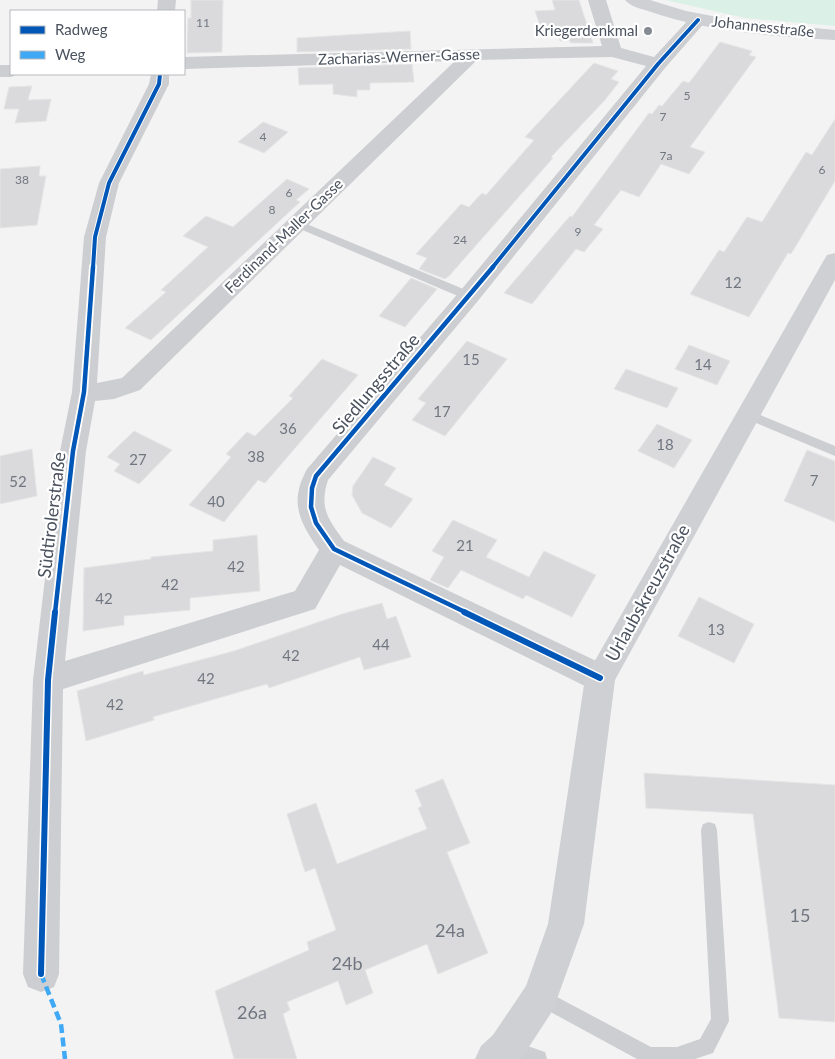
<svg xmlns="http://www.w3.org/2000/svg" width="835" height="1059" font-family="Lato,sans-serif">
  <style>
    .green { fill: #dbf0e6 }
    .building { fill: #dadadc; stroke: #e5e5e6 }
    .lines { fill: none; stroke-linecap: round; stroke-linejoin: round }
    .lane { fill: #cdced1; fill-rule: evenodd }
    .street { fill: #cdced1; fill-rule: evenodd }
    .secondary { fill: #cfd0d4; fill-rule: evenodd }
    .quiet { stroke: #3fa9f5; stroke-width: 4.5; stroke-dasharray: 9 4.5; stroke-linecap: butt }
    .cycleway-far2-casing { stroke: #fff; stroke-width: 6 }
    .cycleway-far1-casing { stroke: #fff; stroke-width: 8 }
    .cycleway-casing { stroke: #fff; stroke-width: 9 }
    .cycleway-far2 { stroke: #0057b8; stroke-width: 4 }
    .cycleway-far1 { stroke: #0057b8; stroke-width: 4.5 }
    .cycleway { stroke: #0057b8; stroke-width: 6 }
    .poi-dot { fill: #868b93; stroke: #fff; stroke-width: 2 }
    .labels { text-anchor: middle; stroke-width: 4.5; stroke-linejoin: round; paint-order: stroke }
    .far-number-label { font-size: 12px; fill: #707680 }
    .far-street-label { font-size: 15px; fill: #4b535f; stroke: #fff }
    .far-poi-label { font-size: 15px; fill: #4b535f; stroke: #fff; text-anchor: end }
    .number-label { font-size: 15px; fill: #707680 }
    .street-label { font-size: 18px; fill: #4b535f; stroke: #fff }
    .near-number-label { font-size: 18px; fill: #707680 }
  </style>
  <rect width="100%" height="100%" fill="#f4f3f3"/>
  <path class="green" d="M665 0H835V26L745 18Z"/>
  <path class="building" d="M191 0H223L222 52 187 53 188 18H191Z
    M552 0H579L593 43H571L570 41H560L558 34 543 35 535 11 555 10Z
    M410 31 411 49 297 52V38Z
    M720 42 752 51 749 55 756 57 690 147 705 152 689 174 661 164 639 197 621 190 594 225 603 229 584 252 576 249 532 304 504 293 570 216 572 217 649 113 652 114 659 105 662 106 683 81 689 83Z
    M594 63 618 71 611 79 619 82 605 100 551 157 553 158 449 276 445 279 419 269 427 258 416 254 461 204 469 207 482 193 486 195 534 140 525 137Z
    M412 64 414 82 370 83V90H357V97L333 94V84L299 85 298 68Z
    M32 86 28 100 51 99 46 121 15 123 19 109H4L9 87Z
    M835 119V181L791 254 788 253 749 317 690 294 719 250 724 252 747 217 762 222 806 152 812 155Z
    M263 122 288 132 264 153 238 142Z
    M40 166 39 176H46L37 225 0 228V169Z
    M287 179 309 189 296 200 300 202 151 340 125 328 166 292 161 290 208 247 183 236 206 216 233 227Z
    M411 278 437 289 405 327 379 316Z
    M467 341 507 359 445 436 412 420 426 403 418 399Z
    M689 345 730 361 717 385 675 369Z
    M322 359 358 375 265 483 258 480 224 522 189 505 231 457 226 454 247 432 255 436 293 398 289 396Z
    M626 369 678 388 667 408 614 389Z
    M657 424 692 440 674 468 638 451Z
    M134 431 172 450 139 484 114 471 120 464 107 457Z
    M32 449 37 496 0 504V456Z
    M807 450 835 461V522L784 501Z
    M373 457 396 468 384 485 413 499 391 528 362 513 352 495 353 486Z
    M453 520 497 540 486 557 529 577 544 551 596 575 572 617 526 595 523 599 461 570 448 588 430 580 444 557 432 551Z
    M257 535 260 591 190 598V610L124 616V625L83 631 84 568 151 559V557L213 551V540Z
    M699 597 754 624 734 663 678 636Z
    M382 603 387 619 396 616 411 657 364 670 360 657 269 688 267 684 153 717 154 720 86 741 77 691 143 671 144 675 234 651 342 614Z
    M644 773 835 785V1022L779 1018 753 814 646 808Z
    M443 779 470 843 447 852 488 953 438 974 427 944 365 970 373 993 346 1005 338 981 287 1002 290 1010 283 1014 297 1059H234L215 991 309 950 307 942 336 930 315 868 305 872 287 814 316 803 337 864 427 829 418 808 422 806 415 790Z"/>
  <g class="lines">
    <path class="lane" d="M297 220 473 293 475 296 469 300 465 299 293 226 292 224 293 222Z
      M748 410 835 446V456L744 418 742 415 744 412Z
      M709 822 715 824 717 830 729 1021 713 1053 695 1059H637L534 1003 531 997 534 991 540 988 651 1047H677L700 1039 711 1019 701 830 703 824Z
      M507 1039 545 1052 547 1059H512L500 1055 498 1048 500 1041Z"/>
    <path class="street" d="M158 0H176L175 11H157Z
      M588 0H606L621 48 654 57 692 16 698 15 704 16 707 20 665 68 477 302 328 480C319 508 328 519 344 541L611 668 615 678 611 688 600 692 589 688 340 565 315 609 63 689 59 974 54 987 41 992 28 987 23 974 33 680 60 451 72 392 84 237 99 183 149 84 151 74H169V84L119 183 106 237 97 383 122 378 455 61 184 69V57L602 46ZM612 57 646 66 461 290 307 469C289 502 299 521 319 550L295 591 65 661 86 451 95 401 114 399 140 390 477 60Z
      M0 65H11V74H18L11 77H0Z"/>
    <path class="secondary" d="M625 0H650L686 11 733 20 835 30V40C772 36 706 32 645 10 638 8 630 6 625 0Z
      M835 253V280L615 680 584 924 553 1010 521 1059H475L481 1046 493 1035 526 986 548 924 585 678 824 260 827 255Z"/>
    <path class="quiet" d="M41 974 61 1024 65 1059"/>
    <g class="cycleway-far2-casing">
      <path id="cycleway-far2" d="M93 268 95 237 109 183 159 84 160 74
        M492 268 658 64 698 20"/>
    </g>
    <g class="cycleway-far1-casing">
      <path id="cycleway-far1" d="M55 613 73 451 84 392 93 267
        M467 613 334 549 316 523 311 507 312 488 316 476 493 267"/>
    </g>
    <g class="cycleway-casing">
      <path id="cycleway" d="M464 612 600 678
        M41 974 48 680 55 612"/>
    </g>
    <use href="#cycleway-far2" class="cycleway-far2"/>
    <use href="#cycleway-far1" class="cycleway-far1"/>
    <use href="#cycleway" class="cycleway"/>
  </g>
  <circle class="poi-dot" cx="648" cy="31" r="5"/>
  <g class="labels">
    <g class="far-number-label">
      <text x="203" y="27">11</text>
      <text x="687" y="100">5</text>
      <text x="663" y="121">7</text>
      <text x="263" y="141">4</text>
      <text x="666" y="160">7a</text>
      <text x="822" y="174">6</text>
      <text x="22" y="184">38</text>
      <text x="289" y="197">6</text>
      <text x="272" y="214">8</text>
      <text x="578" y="236">9</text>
      <text x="460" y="244">24</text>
    </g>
    <g class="far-street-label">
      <text transform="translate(763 27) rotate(6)" y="5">Johannesstraße</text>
      <text transform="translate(399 57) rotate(-2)" y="5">Zacharias-Werner-Gasse</text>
      <text transform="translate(284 236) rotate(-44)" y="5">Ferdinand-Maller-Gasse</text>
    </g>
    <g class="far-poi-label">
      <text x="638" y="36">Kriegerdenkmal</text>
    </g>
    <g class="number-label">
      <text x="733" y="288">12</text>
      <text x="471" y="365">15</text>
      <text x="703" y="370">14</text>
      <text x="442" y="417">17</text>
      <text x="288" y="434">36</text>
      <text x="665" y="450">18</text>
      <text x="256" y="462">38</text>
      <text x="138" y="465">27</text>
      <text x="814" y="486">7</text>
      <text x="18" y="487">52</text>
      <text x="216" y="507">40</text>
      <text x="465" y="551">21</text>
      <text x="236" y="572">42</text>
      <text x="170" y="590">42</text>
      <text x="104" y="604">42</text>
      <text x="716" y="635">13</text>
      <text x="381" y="650">44</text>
      <text x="291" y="661">42</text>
      <text x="206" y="684">42</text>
      <text x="115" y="710">42</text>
    </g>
    <g class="street-label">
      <text transform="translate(376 384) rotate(-50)" y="6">Siedlungsstraße</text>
      <text transform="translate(52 515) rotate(-83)" y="6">Südtirolerstraße</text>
      <text transform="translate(648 593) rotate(-61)" y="6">Urlaubskreuzstraße</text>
    </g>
    <g class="near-number-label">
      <text x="800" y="922">15</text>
      <text x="450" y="937">24a</text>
      <text x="347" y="970">24b</text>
      <text x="252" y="1019">26a</text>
    </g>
  </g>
  <rect x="10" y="10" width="175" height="65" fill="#ffffff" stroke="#b7babf"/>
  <rect x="20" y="26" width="25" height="8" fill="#0057b8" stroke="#b7babf"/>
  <text x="55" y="35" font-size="15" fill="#4b535f">Radweg</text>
  <rect x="20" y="51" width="25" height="8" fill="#3fa9f5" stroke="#b7babf"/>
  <text x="55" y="60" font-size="15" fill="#4b535f">Weg</text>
</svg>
